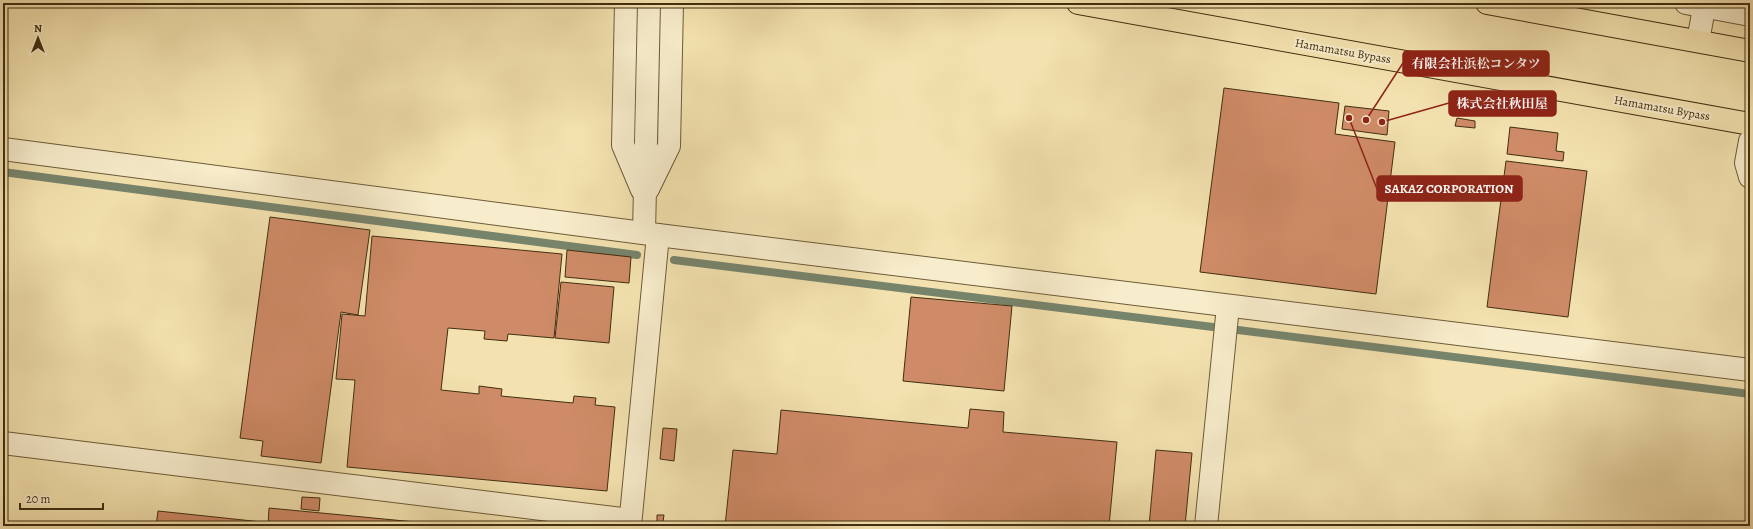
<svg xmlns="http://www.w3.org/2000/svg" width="1753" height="529" font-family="Alegreya,'Noto Serif JP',serif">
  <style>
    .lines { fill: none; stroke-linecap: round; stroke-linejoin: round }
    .stream { stroke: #77846c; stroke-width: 8 }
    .building { fill: #cf8b67; stroke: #412e11 }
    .minor-casing { stroke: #6e5b38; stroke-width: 24 }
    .tertiary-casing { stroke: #6e5b38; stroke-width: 24 }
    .trunk-casing { stroke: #412e11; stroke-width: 24 }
    .minor { stroke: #f7eccb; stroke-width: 22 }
    .tertiary { stroke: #f7eccb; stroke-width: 22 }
    .trunk { stroke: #f3e2af; stroke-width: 22 }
    .labels { text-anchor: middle; stroke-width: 4; stroke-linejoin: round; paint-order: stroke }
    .street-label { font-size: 12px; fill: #412e11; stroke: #f7eccb }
    .leader { fill: none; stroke: #8f2418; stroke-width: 1.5 }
    .callout-dot { fill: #8f2418; stroke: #f7eccb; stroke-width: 1.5 }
    .callout { fill: #8f2418; stroke: #8f2418; stroke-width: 1.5 }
    .callout-label { font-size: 13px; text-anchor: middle; font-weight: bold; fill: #fff }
  </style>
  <rect width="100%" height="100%" fill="#f3e2af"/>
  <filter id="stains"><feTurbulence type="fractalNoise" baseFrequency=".005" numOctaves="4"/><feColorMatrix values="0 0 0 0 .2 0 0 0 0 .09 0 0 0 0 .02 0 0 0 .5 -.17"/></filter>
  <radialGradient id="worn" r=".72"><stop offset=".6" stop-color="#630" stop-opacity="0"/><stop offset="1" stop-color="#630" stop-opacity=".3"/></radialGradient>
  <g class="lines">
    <path class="stream" d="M3 172 637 255
      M674 260 1213 327
      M1238 330 1750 394"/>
  </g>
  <path class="building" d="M1224 88 1339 103 1335 134 1395 142 1376 294 1200 272Z
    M1345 106 1389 111 1387 135 1342 129Z
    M1457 118 1475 121V128L1455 126Z
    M1510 127 1558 133 1556 151 1564 152 1563 161 1507 154Z
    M1506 161 1587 171 1568 317 1487 307Z
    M270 217 370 230 358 315 341 312 321 463 261 456 263 441 240 438Z
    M372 236 562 254 554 338 508 334 507 341 484 339 485 331 448 328 441 390 479 394V386L502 389 501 396 573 403 574 396 596 398 595 405 615 407 607 491 347 467 355 380 336 379 342 314 365 316Z
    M567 250 631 257 629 283 565 277Z
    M561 282 614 287 609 343 555 338Z
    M911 297 1012 306 1004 391 903 381Z
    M970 409 1004 412 1003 432 1117 442 1109 526H725L733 450 777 454 781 410 968 428Z
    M663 428 677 429 674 461 660 459Z
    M1156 450 1192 453 1185 526H1149Z
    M302 497 320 498 319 511 301 509Z
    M269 508 457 526H268Z
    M158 511 262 522V526H156Z
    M657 515H664L663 522H657Z"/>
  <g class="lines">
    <g class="minor-casing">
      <path id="minor" d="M626 3 623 145 642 190
        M1686 3 1750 15
        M1698 41 1705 3
        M1750 141 1746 163 1750 177
        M648 189 669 146 672 3
        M644 233 649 3
        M3 443 630 520
        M630 526 658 235
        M1206 526 1228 306"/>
    </g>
    <g class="tertiary-casing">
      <path id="tertiary" d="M3 149 658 235 1750 370"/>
    </g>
    <g class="trunk-casing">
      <path id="trunk" d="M1078 3 1750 124
        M1487 3 1750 51"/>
    </g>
    <use href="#minor" class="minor"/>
    <use href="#tertiary" class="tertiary"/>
    <use href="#trunk" class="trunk"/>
  </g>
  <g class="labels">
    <g class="street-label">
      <text transform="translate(1343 51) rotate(10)" y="4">Hamamatsu Bypass</text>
      <text transform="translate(1662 108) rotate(10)" y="4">Hamamatsu Bypass</text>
    </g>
  </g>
  <path class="leader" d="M1366 120L1403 63M1382 122L1449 103M1349 118L1377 189"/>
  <g class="callout-dot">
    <circle cx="1366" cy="120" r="4"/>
    <circle cx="1382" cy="122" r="4"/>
    <circle cx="1349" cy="118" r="4"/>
  </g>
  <g class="callout">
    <rect x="1403" y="51" width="146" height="25" rx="4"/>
    <rect x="1449" y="91" width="107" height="25" rx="4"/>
    <rect x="1377" y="176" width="145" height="25" rx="4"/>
  </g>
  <g class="callout-label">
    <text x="1476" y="68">有限会社浜松コンタツ</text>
    <text x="1502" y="108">株式会社秋田屋</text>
    <text x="1449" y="193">SAKAZ CORPORATION</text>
  </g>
  <rect width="1753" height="529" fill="none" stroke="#f3e2af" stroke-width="16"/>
  <rect x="4" y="4" width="1745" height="521" fill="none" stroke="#412e11" stroke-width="2"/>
  <rect x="8" y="8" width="1737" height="513" fill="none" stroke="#412e11"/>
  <g transform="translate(38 38)" stroke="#f7eccb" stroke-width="3" paint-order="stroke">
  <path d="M0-3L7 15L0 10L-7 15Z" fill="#412e11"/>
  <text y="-6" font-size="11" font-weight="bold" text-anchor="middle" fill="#412e11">N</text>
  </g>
  <path d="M20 503v6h83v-6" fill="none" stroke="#412e11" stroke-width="2"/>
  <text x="26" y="503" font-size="12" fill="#412e11" stroke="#f7eccb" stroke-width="3" paint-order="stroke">20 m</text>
  <rect width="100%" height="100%" filter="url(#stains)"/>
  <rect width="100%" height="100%" fill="url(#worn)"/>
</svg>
